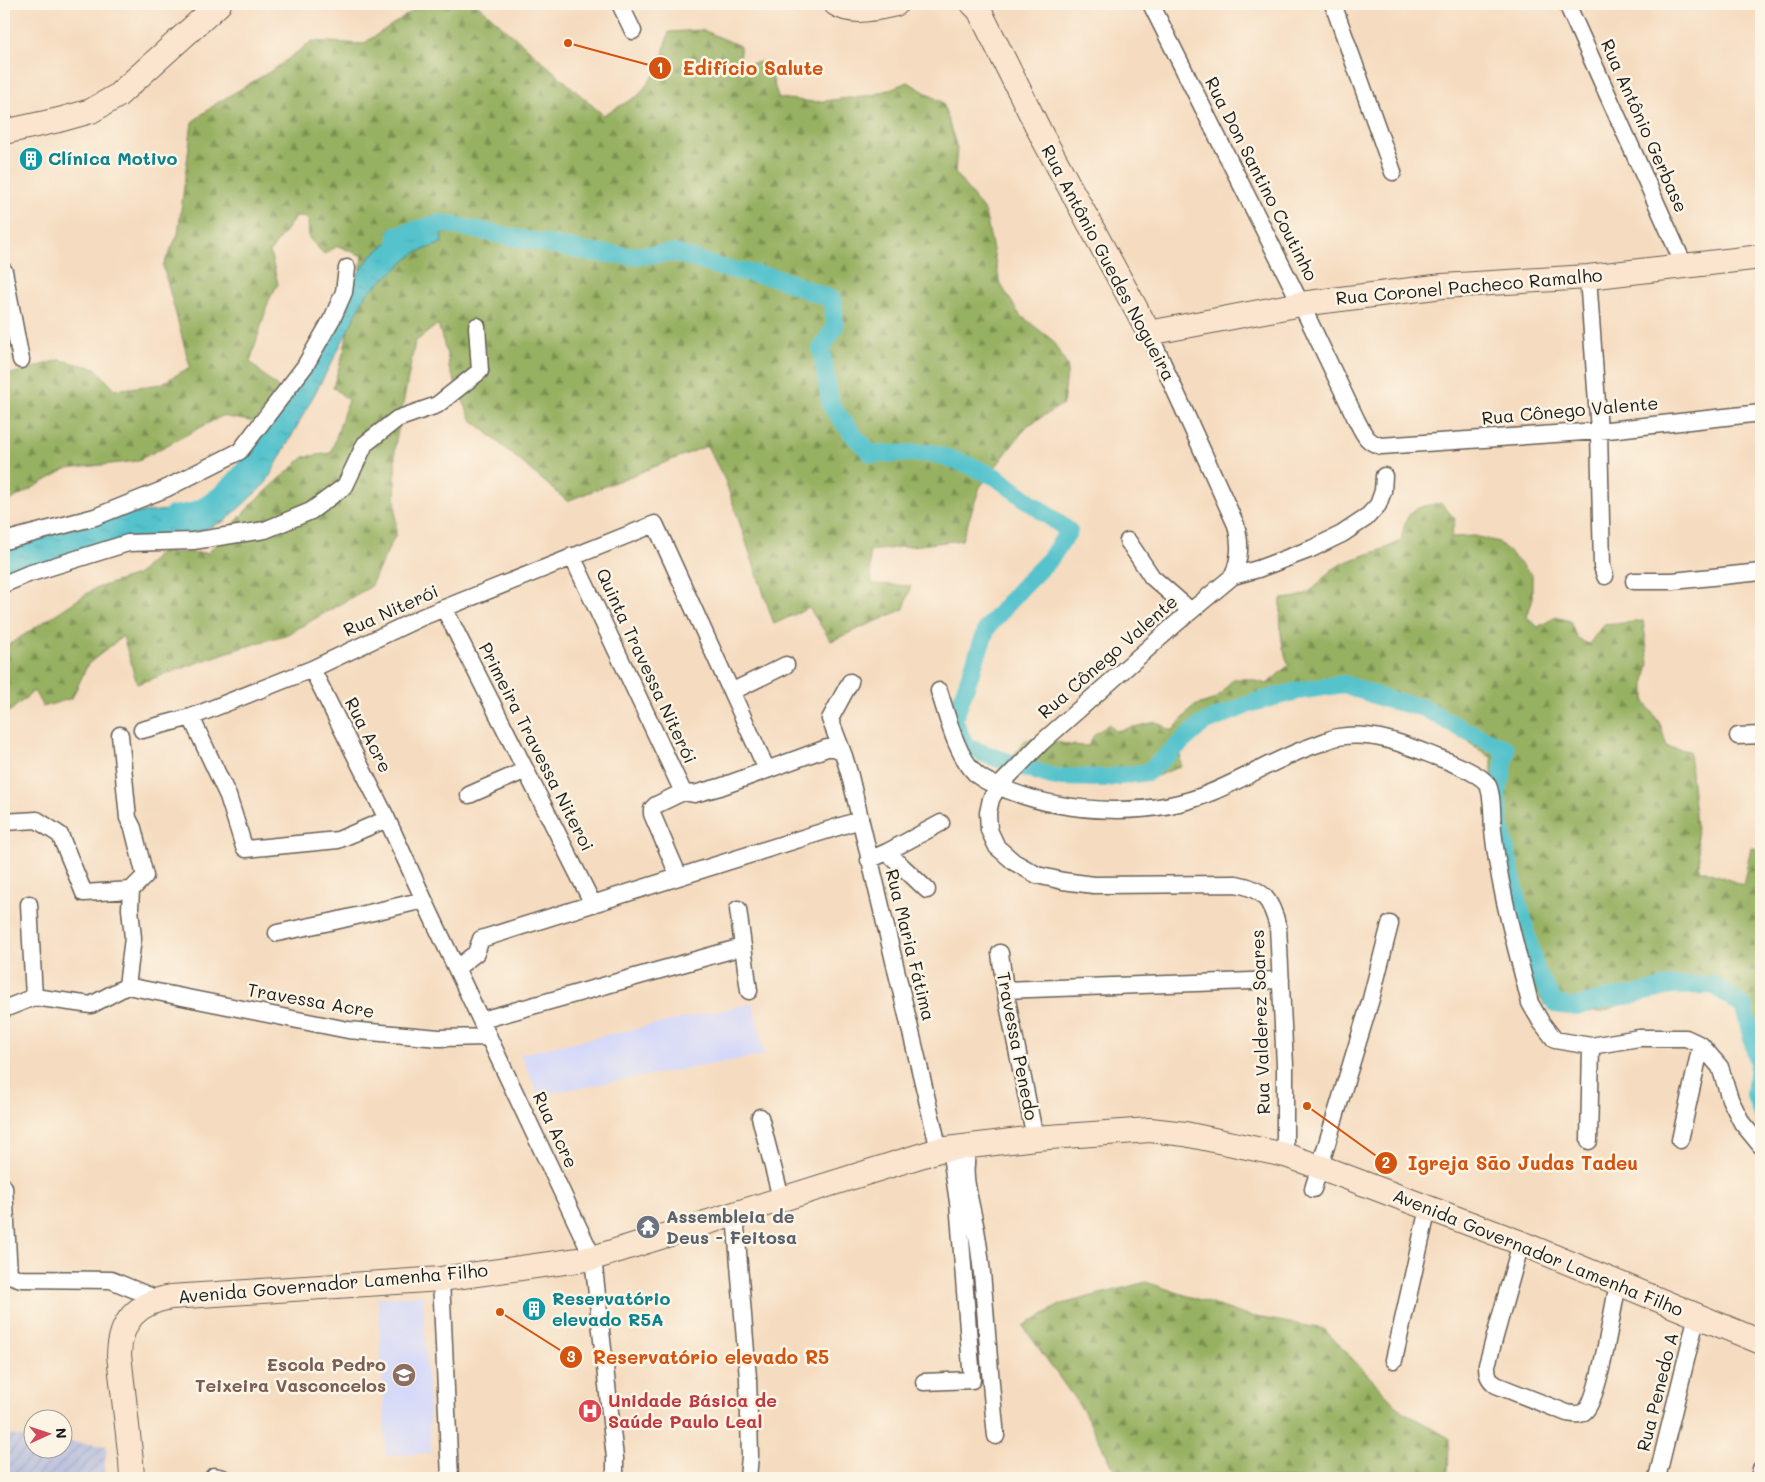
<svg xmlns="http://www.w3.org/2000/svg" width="1765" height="1482" font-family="Mali,sans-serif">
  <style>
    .built { fill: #d4d8f9 }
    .industrial { fill: url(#industrial-furrows) }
    .forest { fill: url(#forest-firs); stroke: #5a663f }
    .water { fill: url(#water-ripples); stroke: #386f74 }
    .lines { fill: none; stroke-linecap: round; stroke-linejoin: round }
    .canal { stroke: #55c2cc; stroke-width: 18 }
    .street-casing { stroke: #685f55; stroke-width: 19 }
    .secondary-casing { stroke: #685f55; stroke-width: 26 }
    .street { stroke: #fff; stroke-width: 16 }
    .secondary { stroke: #fbe5cf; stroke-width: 24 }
    .labels { text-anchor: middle; stroke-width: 5; stroke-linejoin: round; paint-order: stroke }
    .street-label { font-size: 18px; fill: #1c1c1c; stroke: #fcf5e5 }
    .culture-label { font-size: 18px; font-weight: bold; fill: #0d838f; stroke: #fcf5e5; text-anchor: start }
    .worship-label { font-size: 18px; font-weight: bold; fill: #5b616d; stroke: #fcf5e5; text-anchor: start }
    .education-label { font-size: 18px; font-weight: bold; fill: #785e54; stroke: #fcf5e5; text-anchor: end }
    .health-label { font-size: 18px; font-weight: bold; fill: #be3a42; stroke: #fcf5e5; text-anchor: start }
    .leader { fill: none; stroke: #d4530e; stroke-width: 2 }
    .callout-dot { fill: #d4530e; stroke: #fcf5e5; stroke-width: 2 }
    .mark-label { font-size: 15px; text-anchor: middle; font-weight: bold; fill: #fff }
    .callout-label { font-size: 19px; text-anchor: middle; font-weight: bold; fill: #d4530e; stroke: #fcf5e5; stroke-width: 5; stroke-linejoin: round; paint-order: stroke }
  </style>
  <defs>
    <pattern id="industrial-furrows" width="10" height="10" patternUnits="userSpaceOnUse" patternTransform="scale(1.25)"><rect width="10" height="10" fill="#bdc3de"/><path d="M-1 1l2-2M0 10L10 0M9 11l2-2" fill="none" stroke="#a2a7be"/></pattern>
    <pattern id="forest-firs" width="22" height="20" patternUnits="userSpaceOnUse" patternTransform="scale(1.25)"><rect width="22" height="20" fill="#97b162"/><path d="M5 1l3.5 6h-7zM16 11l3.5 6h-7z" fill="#7a8f50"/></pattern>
    <pattern id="water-ripples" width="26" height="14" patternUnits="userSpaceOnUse" patternTransform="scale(1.25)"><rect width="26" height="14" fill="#55c2cc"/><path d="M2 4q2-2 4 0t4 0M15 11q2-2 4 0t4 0" fill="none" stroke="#49a6af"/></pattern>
  </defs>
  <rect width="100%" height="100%" fill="#fcf5e5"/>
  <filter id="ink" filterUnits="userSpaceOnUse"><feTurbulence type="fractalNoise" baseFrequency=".02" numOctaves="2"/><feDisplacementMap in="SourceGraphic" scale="10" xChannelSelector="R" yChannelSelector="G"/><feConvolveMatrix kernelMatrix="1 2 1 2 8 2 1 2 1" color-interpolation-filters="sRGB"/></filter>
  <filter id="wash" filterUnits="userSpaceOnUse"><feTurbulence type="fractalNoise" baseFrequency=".0096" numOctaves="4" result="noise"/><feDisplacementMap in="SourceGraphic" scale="20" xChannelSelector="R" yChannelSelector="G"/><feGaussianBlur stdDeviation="1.12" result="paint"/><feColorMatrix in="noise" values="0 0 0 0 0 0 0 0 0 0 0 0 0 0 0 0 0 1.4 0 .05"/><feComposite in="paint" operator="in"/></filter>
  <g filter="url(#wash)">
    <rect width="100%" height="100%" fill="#f5dbbf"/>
    <path class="built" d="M753 1003 765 1055 539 1095 520 1054Z
      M423 1295 431 1453 386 1456 378 1298Z"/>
    <path class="industrial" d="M8 1435 32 1438V1450H62L63 1441 107 1446 103 1478H4V1448Z"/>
    <path class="forest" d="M423 4H477L603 115 638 96 658 70 669 32 703 30 740 46 741 65 768 61 778 98 815 102 874 95 908 82 943 103 957 148 955 173 985 212 1000 283 1019 314 1052 340 1068 367 1063 404 1027 426 980 487 962 540 869 551 872 584 911 586 904 609 831 641 809 608 774 624 725 480 707 446 567 501 471 419 449 368 448 358 438 324 415 342 395 446 396 534 370 587 288 634 228 652 137 684 123 636 88 664 72 698 43 707 34 691 4 716V648L94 589 137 575 161 552 208 553 251 505 304 457 331 453 348 400 333 387 344 351 363 256 338 246 324 254 309 238 308 218 296 216 270 252 278 284 269 300 250 362 280 390 255 422 222 416 137 461 66 469 4 504V376L60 360 95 368 115 390 161 384 190 367 163 266 178 234 192 122 217 103 276 68 312 41 363 44Z
      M1441 503 1455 519 1451 537 1475 536 1499 542 1532 575V601L1527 617 1538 627 1556 617 1570 621 1577 639 1589 644 1603 625 1643 621 1649 663 1645 681V702L1660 724 1667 747 1689 751 1700 869 1743 885 1751 848 1761 849V1114L1751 1109V1039L1731 997 1721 990 1671 986 1601 1012H1552L1534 992 1507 885 1492 805V758L1427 715 1385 699 1345 690 1304 689 1205 731 1180 751 1181 766 1152 778 1038 777 1010 760 1025 740 1046 739 1069 745 1088 746 1094 735 1109 724 1116 731 1156 722 1172 731 1194 706 1216 699 1233 679H1250L1267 684 1289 665C1279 644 1280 621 1281 599 1297 598 1309 595 1319 583 1323 578 1328 572 1333 569 1354 555 1380 554 1401 540 1407 509 1411 508 1441 503Z
      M1146 1282 1245 1315 1324 1329 1402 1411 1449 1438 1448 1475 1454 1478H1119L1084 1412 1023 1326 1062 1304Z"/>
    <path class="water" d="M441 223 442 243 415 253 366 294 333 360 266 483 225 521 197 532 25 568 4 574V548L112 515 181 509 194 511 229 489 263 444 343 299 344 292 372 255 397 235Z"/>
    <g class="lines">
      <path class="canal" d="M396 252 397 235 441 223 588 252 631 256 675 253 722 268 777 278 833 300 835 327 821 349 831 406 855 437 872 454 932 453 966 464 996 477 1069 531 1050 559 1022 587 987 628 954 720 966 747 1028 769
        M172 515C179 514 188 513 194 511 242 490 267 436 290 392
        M1035 771 1054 777 1105 778 1148 772 1202 724 1252 703 1297 691 1344 684 1385 699 1424 708 1458 727 1506 749 1502 777 1497 792 1500 823 1511 873 1536 970 1555 1004 1576 1007 1609 998 1633 995 1671 986 1714 985 1744 1007 1758 1063 1755 1095 1761 1113"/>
    </g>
  </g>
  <g filter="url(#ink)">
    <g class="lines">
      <g class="street-casing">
        <path id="street" d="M620 4 633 31
          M1151 4 1301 304 1357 421C1364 434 1366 442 1381 446L1599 431 1761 413
          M1333 4 1393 172
          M1567 4 1684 265
          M4 271 21 360
          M1588 277 1599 431 1602 566 1605 576
          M1149 333 1236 525C1241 544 1240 558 1233 576
          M4 541 95 517 165 489 240 451 305 366 333 317 344 292 347 268
          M1128 541 1152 577 1191 611
          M572 556 683 792
          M1634 581H1673L1761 572
          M4 584 28 574 128 543 193 541 265 530 311 511 345 486 365 444 397 419 437 405 480 371 477 326
          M444 608 593 904
          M312 669 387 819 424 900 593 1258 615 1458V1478
          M850 682 830 719 844 756 850 776 939 1150
          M733 691 786 665
          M939 691C948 718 955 752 975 773 984 782 998 786 1010 791 1069 814 1153 818 1212 792 1248 777 1281 756 1318 744 1324 742 1332 738 1338 737 1373 731 1403 744 1434 756 1446 760 1481 774 1487 784 1493 792 1492 819 1493 830 1499 889 1516 946 1530 1003L1541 1022 1555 1040 1591 1046 1639 1038H1686L1701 1045 1720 1067 1730 1099 1742 1123 1761 1146
          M191 717 228 796 244 847 246 849 338 840 387 819
          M142 730 191 717 312 669 422 617 655 524 767 770
          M120 735 128 818 133 828 145 876 131 890 130 909 133 938 127 986
          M1738 736 1761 735
          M683 792 694 794 720 787 827 748H835L841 751
          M469 795 526 770
          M4 822 37 820 60 835 84 893 131 890
          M887 852 927 890
          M869 860 887 852 941 823
          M679 877 652 814V809L656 805 683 792
          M29 904 34 997
          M738 909 749 991
          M277 933 335 921 424 900
          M1000 953 1005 990 1035 1138
          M457 968 476 953 481 939 860 820
          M127 986 348 1030 439 1038 489 1037
          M1005 990 1281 980
          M4 1009 34 997 91 1005 127 986
          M482 1020 742 947
          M760 1117 781 1198
          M1680 1140 1701 1045
          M1589 1141 1591 1046
          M969 1146C961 1173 969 1194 974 1220 978 1237 980 1256 982 1273 987 1327 990 1382 996 1436
          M1285 1155V1065L1278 927C1271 900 1264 889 1236 884L1094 885 1063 881 1037 875 1014 862 997 847 989 830 988 813 991 799 998 787 1041 743 1179 621 1233 576 1258 569 1311 549 1342 534 1366 518 1378 505 1383 491 1384 476
          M4 1187 9 1275
          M1313 1189 1371 999 1390 924
          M735 1214 748 1378 750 1456 748 1478
          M1521 1243 1487 1365C1487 1374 1488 1379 1496 1385L1567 1413C1573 1414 1580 1416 1585 1411 1599 1400 1613 1306 1618 1284
          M4 1270 9 1275 21 1279 111 1280 157 1299
          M441 1279 450 1478
          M1394 1360 1428 1208
          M924 1382 972 1380 958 1202 950 1148
          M214 1476 223 1478
          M1657 1478 1697 1315
          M1759 1478 1761 1469"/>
      </g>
      <g class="secondary-casing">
        <path id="secondary" d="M836 4C853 15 877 8 896 4
          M973 4 979 10 1043 138 1149 333 1301 304 1443 286 1588 277 1761 257
          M4 132 59 120 91 111 117 96 219 4
          M132 1478 131 1461 119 1355C120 1320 137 1303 171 1297L441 1279 593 1258 939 1150 1035 1138 1150 1130 1185 1134 1285 1155 1320 1167 1521 1243 1761 1342"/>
      </g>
      <use href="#street" class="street"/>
      <use href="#secondary" class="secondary"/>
    </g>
  </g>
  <defs>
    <g id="building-disc" transform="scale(1.25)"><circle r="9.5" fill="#0f9aa8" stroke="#fcf5e5"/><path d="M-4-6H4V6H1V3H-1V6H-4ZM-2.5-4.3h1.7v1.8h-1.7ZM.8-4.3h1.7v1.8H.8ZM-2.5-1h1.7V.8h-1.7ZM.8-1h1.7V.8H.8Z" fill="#fff"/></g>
    <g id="temple-disc" transform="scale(1.25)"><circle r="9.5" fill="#6b7280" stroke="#fcf5e5"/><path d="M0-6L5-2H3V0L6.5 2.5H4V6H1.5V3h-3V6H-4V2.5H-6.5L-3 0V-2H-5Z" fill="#fff"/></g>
    <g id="school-disc" transform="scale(1.25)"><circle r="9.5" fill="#8d6e63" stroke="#fcf5e5"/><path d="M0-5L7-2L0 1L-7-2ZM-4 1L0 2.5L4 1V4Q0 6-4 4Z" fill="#fff"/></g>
    <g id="hospital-disc" transform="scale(1.25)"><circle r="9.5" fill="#e0444e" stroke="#fcf5e5"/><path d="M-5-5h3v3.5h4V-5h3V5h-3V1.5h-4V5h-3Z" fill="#fff"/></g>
  </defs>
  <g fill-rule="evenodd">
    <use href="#building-disc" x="31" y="159"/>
    <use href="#temple-disc" x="648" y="1227"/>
    <use href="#building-disc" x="534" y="1309"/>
    <use href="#school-disc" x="404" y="1375"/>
    <use href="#hospital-disc" x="590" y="1411"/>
  </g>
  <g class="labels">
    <g class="street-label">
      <text transform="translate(1644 126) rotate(66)" y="6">Rua Antônio Gerbase</text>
      <text transform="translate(1261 179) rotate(63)" y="6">Rua Don Santino Coutinho</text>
      <text transform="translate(1108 263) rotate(62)" y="6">Rua Antônio Guedes Nogueira</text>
      <text transform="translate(1469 287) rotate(-5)" y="6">Rua Coronel Pacheco Ramalho</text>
      <text transform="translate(1570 411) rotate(-5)" y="6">Rua Cônego Valente</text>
      <text transform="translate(391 611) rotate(-24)" y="6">Rua Niterói</text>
      <text transform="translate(1108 657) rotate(-41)" y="6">Rua Cônego Valente</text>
      <text transform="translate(646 666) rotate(65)" y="6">Quinta Travessa Niterói</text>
      <text transform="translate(368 735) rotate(63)" y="6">Rua Acre</text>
      <text transform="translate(536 747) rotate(63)" y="6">Primeira Travessa Niteroi</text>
      <text transform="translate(910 945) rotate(76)" y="6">Rua Maria Fátima</text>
      <text transform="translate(311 1001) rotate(10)" y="6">Travessa Acre</text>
      <text transform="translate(1261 1022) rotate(-92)" y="6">Rua Valderez Soares</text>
      <text transform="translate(1017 1046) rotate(79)" y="6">Travessa Penedo</text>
      <text transform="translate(555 1130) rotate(65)" y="6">Rua Acre</text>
      <text transform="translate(1538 1253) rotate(22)" y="6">Avenida Governador Lamenha Filho</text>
      <text transform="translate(333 1284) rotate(-5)" y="6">Avenida Governador Lamenha Filho</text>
      <text transform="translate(1658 1392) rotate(-76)" y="6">Rua Penedo A</text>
    </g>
    <g class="culture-label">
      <text x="48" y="165">Clínica Motivo</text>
      <text x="552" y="1305">Reservatório<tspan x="552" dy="21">elevado R5A</tspan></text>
    </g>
    <g class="worship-label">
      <text x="666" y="1223">Assembleia de<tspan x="666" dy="21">Deus - Feitosa</tspan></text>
    </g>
    <g class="education-label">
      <text x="386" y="1371">Escola Pedro<tspan x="386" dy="21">Teixeira Vasconcelos</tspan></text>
    </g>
    <g class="health-label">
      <text x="608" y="1407">Unidade Básica de<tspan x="608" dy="21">Saúde Paulo Leal</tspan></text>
    </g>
  </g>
  <path class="leader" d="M568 43L660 68M1307 1106L1386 1163M500 1312L571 1357"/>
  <g class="callout-dot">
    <circle cx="568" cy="43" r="5"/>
    <circle cx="1307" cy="1106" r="5"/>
    <circle cx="500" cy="1312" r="5"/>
    <circle cx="660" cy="68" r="12"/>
    <circle cx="1386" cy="1163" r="12"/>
    <circle cx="571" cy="1357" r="12"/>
  </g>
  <g class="mark-label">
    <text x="660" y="73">1</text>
    <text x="1386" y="1168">2</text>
    <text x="571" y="1362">3</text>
  </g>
  <g class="callout-label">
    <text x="753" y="75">Edifício Salute</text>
    <text x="1523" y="1170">Igreja São Judas Tadeu</text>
    <text x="711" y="1364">Reservatório elevado R5</text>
  </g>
  <rect width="1765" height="1482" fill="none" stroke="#fcf5e5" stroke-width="20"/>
  <g transform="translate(48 1434) rotate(87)"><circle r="24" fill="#fcf5e5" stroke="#a29e95"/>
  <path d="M0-4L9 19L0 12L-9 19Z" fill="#d1495b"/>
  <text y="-8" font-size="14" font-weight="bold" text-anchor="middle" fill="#1c1c1c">N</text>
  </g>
</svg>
